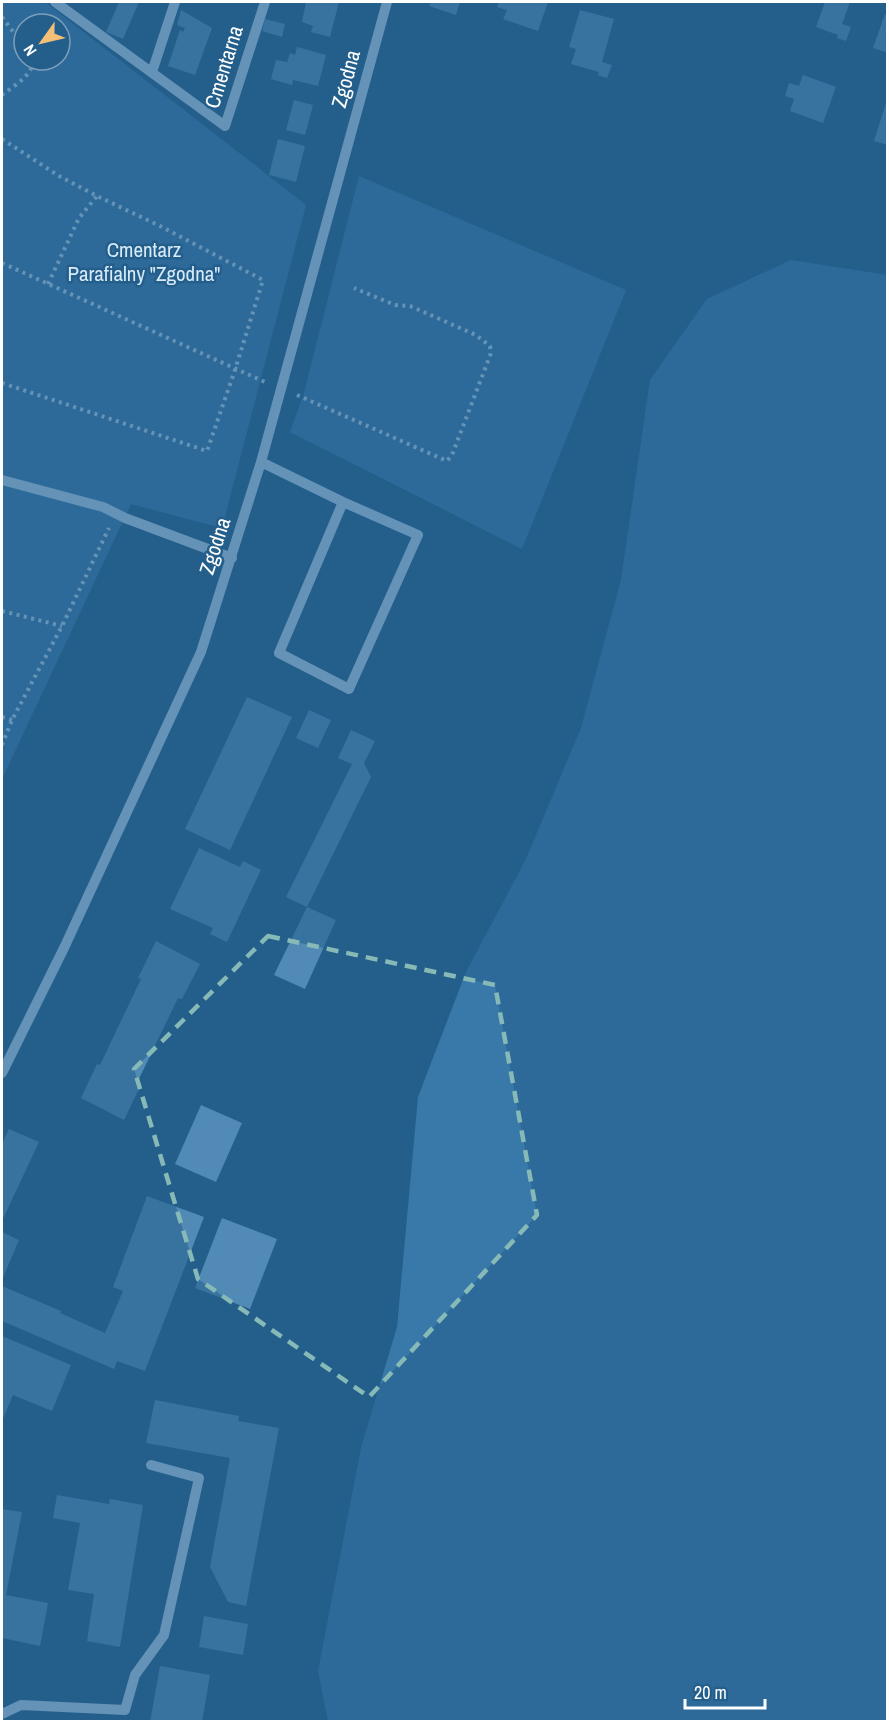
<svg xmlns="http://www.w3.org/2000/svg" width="889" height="1723" font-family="'Archivo Narrow',sans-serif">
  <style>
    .green { fill: #3879a9; fill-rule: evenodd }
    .building { fill: #508ab5 }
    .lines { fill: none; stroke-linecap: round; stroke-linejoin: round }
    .path { stroke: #b2d3eb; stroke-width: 4; stroke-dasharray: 3 4.5; stroke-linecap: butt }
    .minor { stroke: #b2d3eb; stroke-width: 10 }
    .marked { fill: none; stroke: #87bab6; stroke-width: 4.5; stroke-dasharray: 12 8; stroke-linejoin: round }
    .labels { text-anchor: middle; stroke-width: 5; stroke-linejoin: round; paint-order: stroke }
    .street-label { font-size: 21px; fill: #fff; stroke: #245f8c }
    .park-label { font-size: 21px; fill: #d7eaf8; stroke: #245f8c }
  </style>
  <rect width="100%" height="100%" fill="#245f8c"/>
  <path class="green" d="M2 2H45L306 205 222 528 131 504 2 779ZM24 24H60V60H24Z
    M359 176 626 290 522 549 290 432 304 393Z
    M791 260 887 275V1721H328L318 1671 361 1448 397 1327 418 1097 466 972 526 859 581 728 621 580 650 380 707 299Z"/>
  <path class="building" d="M119 2H139L123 39 106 32Z
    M306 2H339L330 37 311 32 313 26 302 22Z
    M431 2H460L456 15 429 6Z
    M499 2H548L538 31 503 19 507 10 497 7Z
    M825 2H850L842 24 851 27 846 41 837 38 838 35 816 27Z
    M181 10 212 28 195 75 168 66 180 30 183 32 185 28 177 25Z
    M580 10 614 19 602 62 612 65 607 78 598 75 599 72 571 64 576 49 569 47Z
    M885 14 888 15V53L873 48Z
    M265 19 285 24 282 37 262 31Z
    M297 47 326 55 318 86 293 80 292 85 271 79 276 60 287 62 290 53 295 55Z
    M803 75 836 87 823 123 790 111 794 99 785 96 789 83 799 86Z
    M294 100 313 105 305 135 286 130Z
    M886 103 888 104V145L874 141Z
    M278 139 305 146 296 182 269 175Z
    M247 697 292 717 230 850 185 829Z
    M309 710 331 720 318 748 296 738Z
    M351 730 375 741 364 763 371 777 307 907 286 897 352 764 338 758Z
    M199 848 240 867 243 861 261 870 227 942 210 934 213 928 170 909Z
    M307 907 336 920 305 989 274 975Z
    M156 941 200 964 182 999 178 998 137 1083 141 1085 124 1120 81 1098 97 1064 100 1065 141 979 138 978Z
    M201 1105 242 1123 216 1182 175 1164Z
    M9 1129 39 1142 2 1221V1144Z
    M147 1196 204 1217 145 1371 117 1361 114 1369 2 1321V1286L61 1311 60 1313 105 1333 123 1291 113 1287Z
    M222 1218 277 1239 250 1309 195 1288Z
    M2 1232 19 1240 2 1280Z
    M2 1336 71 1365 52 1411 13 1395 2 1421Z
    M155 1400 239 1416 238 1421 279 1428 246 1606 228 1602 210 1567 230 1458 146 1443Z
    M57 1495 109 1504 110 1499 143 1505 120 1647 87 1641 94 1594 68 1590 80 1523 53 1518Z
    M2 1509 22 1512 6 1595 48 1603 40 1646 2 1638Z
    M204 1616 248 1624 243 1655 199 1647Z
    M160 1666 210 1675 202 1722H150Z"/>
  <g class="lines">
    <path class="path" d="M2 17 24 46
      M2 95C13 86 33 76 33 60
      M2 139 59 176 97 196 160 226 263 280 235 370 207 451 2 383
      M2 263 265 382
      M48 284 79 218 97 196
      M297 395 447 461 452 455 491 353 490 346 476 335 410 306 395 305 354 288
      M2 611 62 626
      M2 717 12 720
      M2 745 12 720 62 626 109 528"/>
    <path class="minor" d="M55 2 225 126 265 2
      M152 72 175 2
      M261 462 343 502 279 653 349 689 418 535 343 502
      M2 480 103 507 125 518 232 558
      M2 1073 64 948 201 652 261 462 387 2
      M2 1714 21 1705 125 1710 135 1675 164 1635 199 1478 151 1465"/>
  </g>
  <path d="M0 0H889V1723H0ZM268 936 495 985 537 1215 369 1397 198 1279 134 1069Z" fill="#245f8c" fill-opacity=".55" fill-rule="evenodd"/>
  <path class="marked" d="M268 936 495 985 537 1215 369 1397 198 1279 134 1069Z"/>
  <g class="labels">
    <g class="street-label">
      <text transform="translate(224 67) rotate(-73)" y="7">Cmentarna</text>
      <text transform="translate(346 79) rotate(-75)" y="7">Zgodna</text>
      <text transform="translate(215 546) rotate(-72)" y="7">Zgodna</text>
    </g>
    <g class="park-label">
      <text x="144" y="257">Cmentarz<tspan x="144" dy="24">Parafialny "Zgodna"</tspan></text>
    </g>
  </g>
  <rect width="889" height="1723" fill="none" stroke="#ffffff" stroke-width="6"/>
  <g transform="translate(42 42) rotate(236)"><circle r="28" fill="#245f8c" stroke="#7c9fba" stroke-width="1.5"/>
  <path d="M0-4.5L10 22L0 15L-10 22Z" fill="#f5c076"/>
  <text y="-9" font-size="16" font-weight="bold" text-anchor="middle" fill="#ffffff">N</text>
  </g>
  <path d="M685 1699v9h80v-9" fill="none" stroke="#ffffff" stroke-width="3"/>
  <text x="694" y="1699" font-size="18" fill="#ffffff" stroke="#245f8c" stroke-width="4.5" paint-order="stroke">20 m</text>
</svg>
